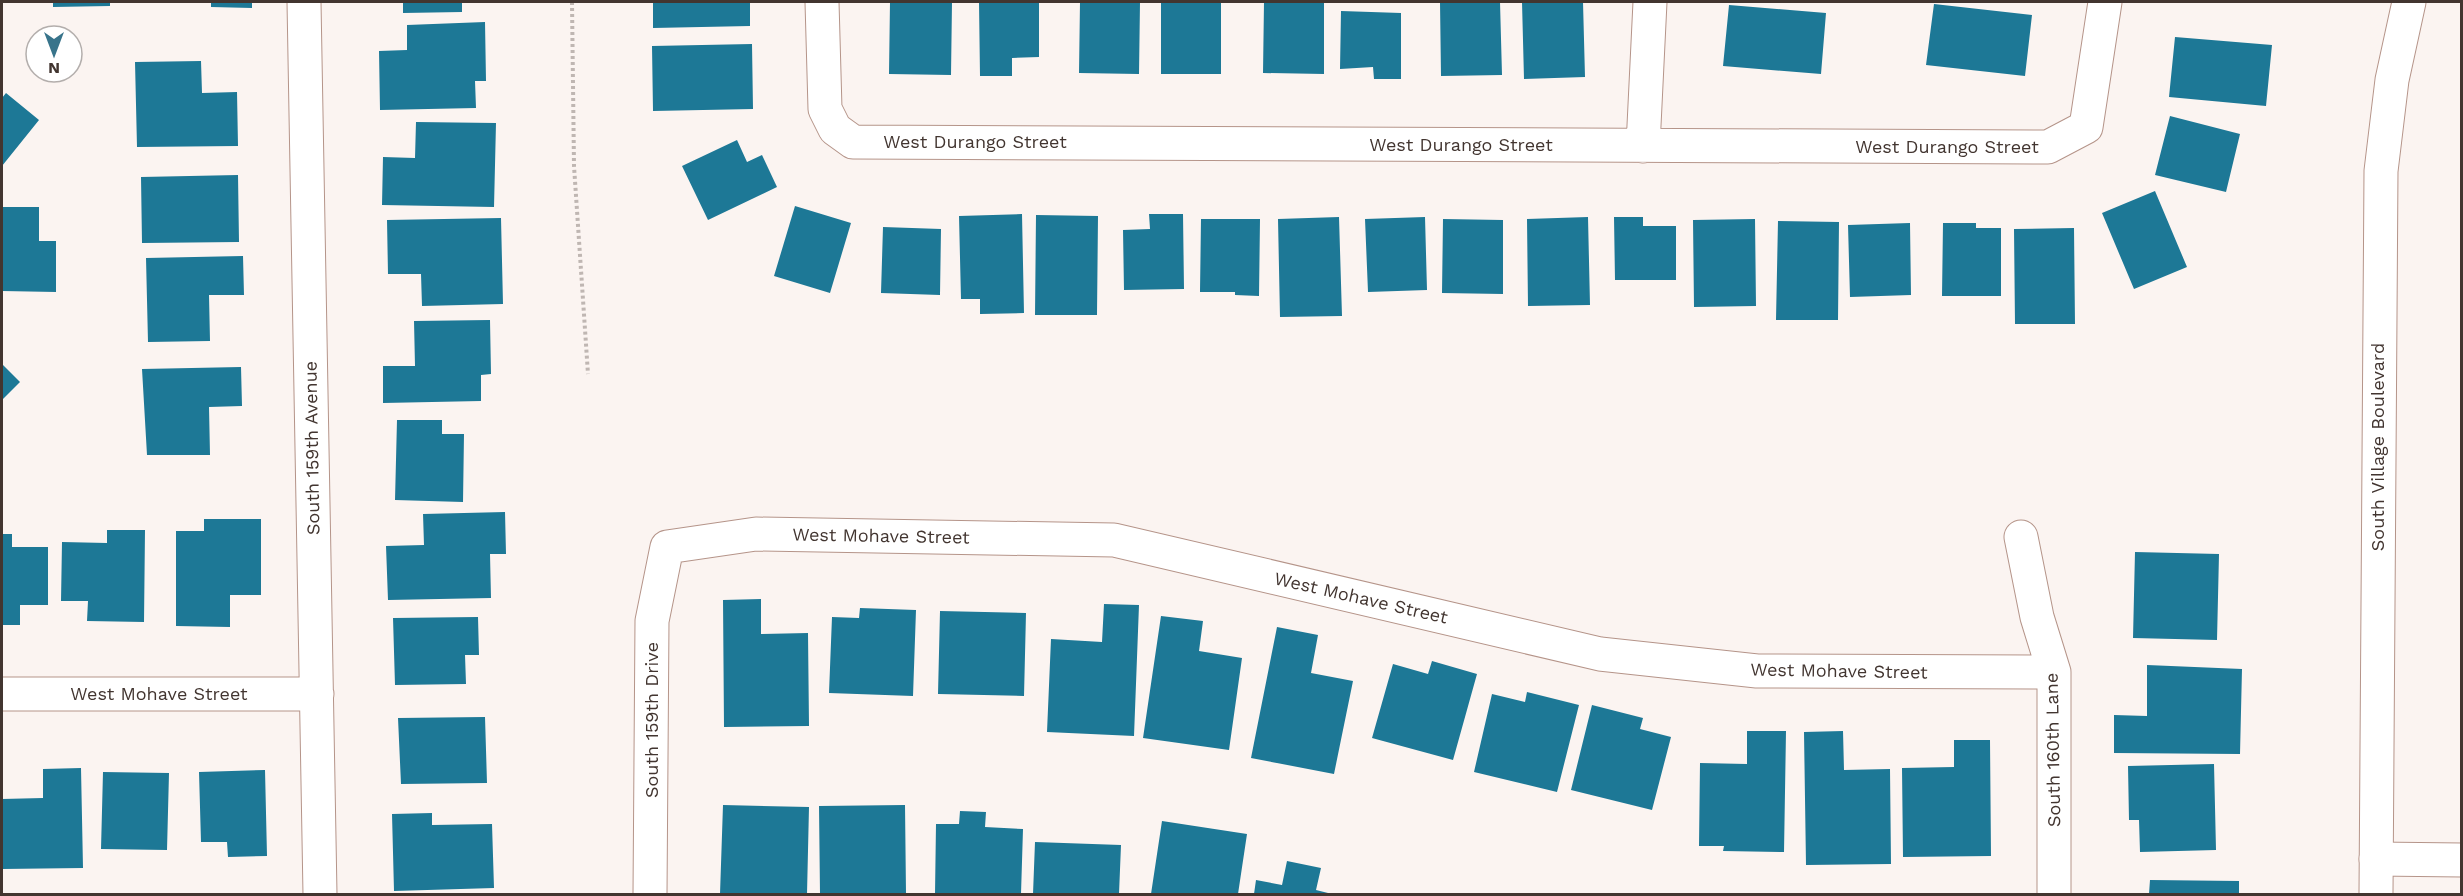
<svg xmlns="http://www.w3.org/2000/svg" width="2463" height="896" font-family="'Work Sans',sans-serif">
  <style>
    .building { fill: #1d7896 }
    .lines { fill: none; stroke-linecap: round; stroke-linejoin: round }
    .street-casing { stroke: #b59489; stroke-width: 35 }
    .secondary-casing { stroke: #b59489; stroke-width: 35 }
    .path { stroke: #bfb6b2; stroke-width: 4; stroke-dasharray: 3 3; stroke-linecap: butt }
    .street { stroke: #fff; stroke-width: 33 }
    .secondary { stroke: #fff; stroke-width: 33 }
    .labels { text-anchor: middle; stroke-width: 6; stroke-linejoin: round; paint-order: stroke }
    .street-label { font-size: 18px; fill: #423530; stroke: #fff }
  </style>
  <rect width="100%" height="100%" fill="#fbf4f1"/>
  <path class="building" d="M53 2H110V6L53 7Z
    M211 2H252V8L211 7Z
    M403 2H462V12L403 13Z
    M653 2H750V26L653 28Z
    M890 2H952L951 75 889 74Z
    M979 2H1039V57L1012 58V76H980Z
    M1080 2H1140L1139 74 1079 73Z
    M1161 2H1221V74H1161Z
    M1264 2H1324V74L1263 73Z
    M1440 2H1500L1502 75 1441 76Z
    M1522 2H1583L1585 77 1524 79Z
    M1934 4 2032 15 2025 76 1926 65Z
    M1729 5 1826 13 1821 74 1723 66Z
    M1341 11 1401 13V79H1374L1373 67 1340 69Z
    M485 22 486 81H475L476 108 380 110 379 51 407 50V25Z
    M2175 37 2272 45 2266 106 2169 97Z
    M752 44 753 109 653 111 652 46Z
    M201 61 202 93 237 92 238 146 137 147 135 62Z
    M6 93 39 120 2 166V98Z
    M2170 116 2240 134 2226 192 2155 175Z
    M416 122 496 123 494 207 382 205 383 157 415 158Z
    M737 140 747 162 762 155 777 187 708 220 682 166Z
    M238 175 239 242 142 243 141 177Z
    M2155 191 2187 267 2134 289 2102 213Z
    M795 206 851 223 830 293 774 276Z
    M2 207H39V241H56V292L2 291Z
    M1022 214 1024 313 980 314V299H961L959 216Z
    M1149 214H1183L1184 289 1124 290 1123 230 1150 229Z
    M1036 215 1098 216 1097 315H1035Z
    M1339 217 1342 316 1280 317 1278 219Z
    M1425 217 1427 290 1368 292 1365 219Z
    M1588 217 1590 305 1528 306 1527 219Z
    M1614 217H1643V226H1676V280H1615Z
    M501 218 503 304 422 306 421 274H388L387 220Z
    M1201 219H1260L1259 296 1235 295V292H1200Z
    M1443 219 1503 220V294L1442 293Z
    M1755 219 1756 306 1694 307 1693 220Z
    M1778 221 1839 222 1838 320H1776Z
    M1910 223 1911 295 1850 297 1848 225Z
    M1943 223H1976V228H2001V296H1942Z
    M883 227 941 229 940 295 881 293Z
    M2074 228 2075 324H2015L2014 229Z
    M243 256 244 295H209L210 341 148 342 146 258Z
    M490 320 491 374 481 375V401L383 403V366H415L414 321Z
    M2 364 20 382 2 400Z
    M241 367 242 406 209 407 210 455H147L142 369Z
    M397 420H442V434H464L463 502 395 500Z
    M505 512 506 554H490L491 598 388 600 386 546 424 545 423 514Z
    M204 519H261V595H230V627L176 626V531H204Z
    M107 530H145L144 622 87 621 88 601H61L62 542 107 543Z
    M2 534H12V547H48V605H20V625H2Z
    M2135 552 2219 554 2217 640 2133 638Z
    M761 599V634L808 633 809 726 724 727 723 600Z
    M1104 604 1139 605 1134 736 1047 732 1051 639 1102 642Z
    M860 608 916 610 913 696 829 693 832 617 859 618Z
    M940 611 1026 613 1024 696 938 694Z
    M1161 616 1203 621 1199 651 1242 658 1229 750 1143 738Z
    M478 617 479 655H465L466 684 395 685 393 618Z
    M1277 627 1318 635 1311 673 1353 681 1334 774 1251 758Z
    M1432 661 1477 674 1453 760 1372 738 1393 664 1428 674Z
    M2147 665 2242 669 2240 754 2114 753V715L2147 716Z
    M1527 692 1579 705 1557 792 1474 772 1492 694 1525 702Z
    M1592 705 1643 718 1640 729 1671 737 1652 810 1571 790Z
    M485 717 487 783 401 784 398 718Z
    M1747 731H1786L1784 852 1723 851 1724 846H1699L1700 763 1747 764Z
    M1843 731 1844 770 1890 769 1891 864 1806 865 1804 732Z
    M1954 740H1990L1991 856 1903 857 1902 768 1954 767Z
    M2214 764 2216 850 2140 852 2139 820H2129L2128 766Z
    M81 768 83 868 2 869V799L43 798V769Z
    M265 770 267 856 228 857 227 842H201L199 772Z
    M103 772 169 773 167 850 101 849Z
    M723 805 809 807 807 894H720Z
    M905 805 906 894H820L819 806Z
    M960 811 986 812 985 827 1023 829 1021 894H935L936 824H959Z
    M432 813V825L492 824 494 888 394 891 392 814Z
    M1162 821 1247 834 1238 894H1151Z
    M1035 842 1121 845 1119 894H1033Z
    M1287 861 1321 868 1316 890 1332 894H1254L1256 880 1282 885Z
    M2150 880 2239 881V894H2149Z"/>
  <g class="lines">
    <g class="street-casing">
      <path id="street" d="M304 2 320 894
        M822 2 825 109 835 129 853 142 2048 147 2086 127 2105 2
        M1643 146 1650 2
        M2021 537 2037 617 2054 672V894
        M2 694H317
        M2376 859 2462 860
        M650 894 652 621 667 547 756 534 1114 540 1600 654 1757 671 2054 672"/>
    </g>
    <g class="secondary-casing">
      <path id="secondary" d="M2376 894 2381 171 2392 80 2409 2"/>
    </g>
    <path class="path" d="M572 2 574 166 588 374"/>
    <use href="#street" class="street"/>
    <use href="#secondary" class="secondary"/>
  </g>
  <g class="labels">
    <g class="street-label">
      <text x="975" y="148">West Durango Street</text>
      <text x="1461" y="151">West Durango Street</text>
      <text x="1947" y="153">West Durango Street</text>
      <text transform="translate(2378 447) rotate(-90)" y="6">South Village Boulevard</text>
      <text transform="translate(312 448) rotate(-91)" y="6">South 159th Avenue</text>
      <text transform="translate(881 536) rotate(1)" y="6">West Mohave Street</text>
      <text transform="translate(1361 598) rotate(13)" y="6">West Mohave Street</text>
      <text transform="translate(1839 671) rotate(1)" y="6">West Mohave Street</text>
      <text x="159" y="700">West Mohave Street</text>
      <text transform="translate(652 720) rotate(-90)" y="6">South 159th Drive</text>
      <text transform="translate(2053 750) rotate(-91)" y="6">South 160th Lane</text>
    </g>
  </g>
  <rect width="2463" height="896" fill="none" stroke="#423530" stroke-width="6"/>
  <g transform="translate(54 54) rotate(180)"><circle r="28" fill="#ffffff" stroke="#b3aeac" stroke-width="1.5"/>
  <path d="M0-4.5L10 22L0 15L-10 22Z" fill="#38748b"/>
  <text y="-9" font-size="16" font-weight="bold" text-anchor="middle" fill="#423530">N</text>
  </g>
</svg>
